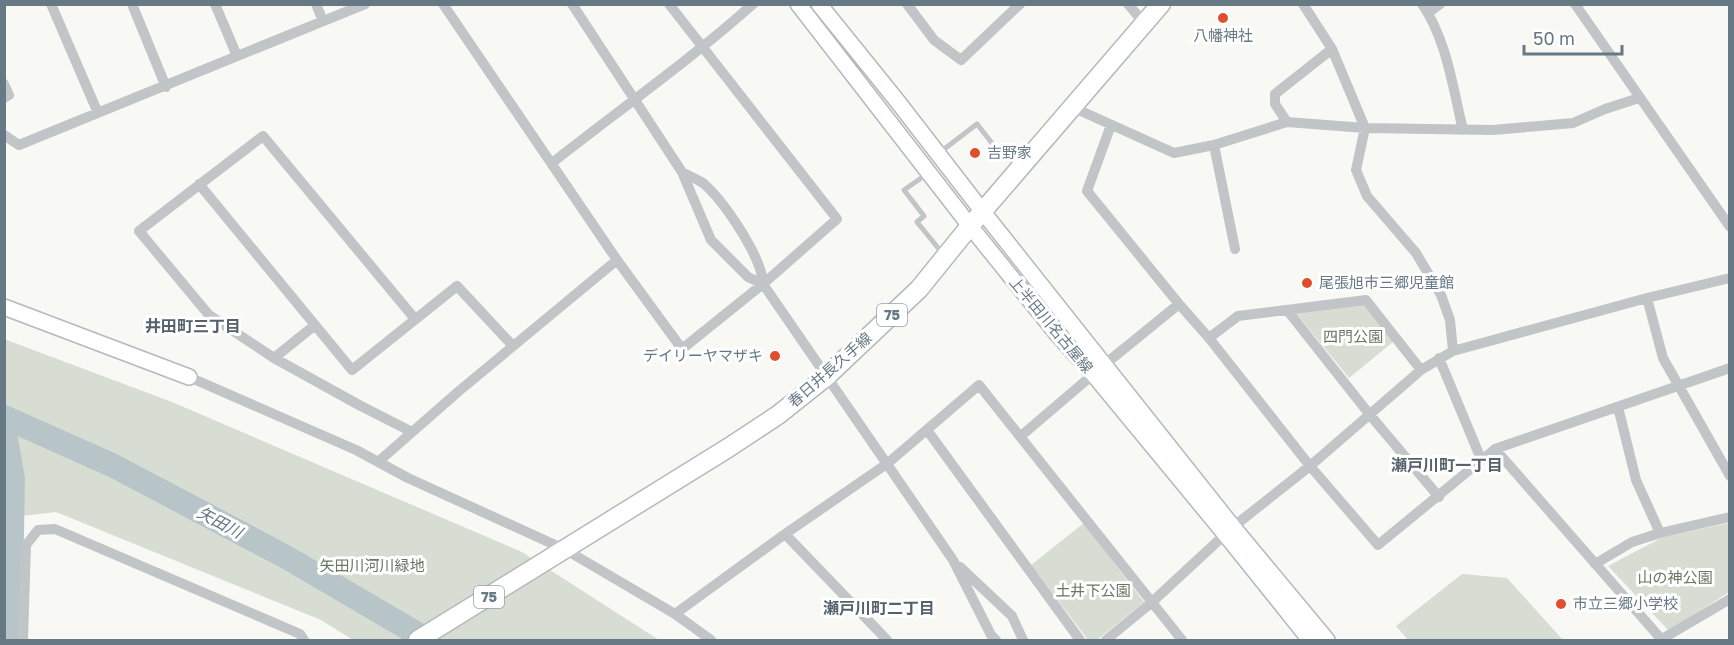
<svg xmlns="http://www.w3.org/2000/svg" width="1734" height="645" font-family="'Golos Text','Noto Sans JP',sans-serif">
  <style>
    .green { fill: #d8ddd4 }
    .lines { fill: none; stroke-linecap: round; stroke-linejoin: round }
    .river { stroke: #b8c5c8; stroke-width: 24 }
    .secondary-casing { stroke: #b3b9bd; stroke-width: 18 }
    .primary-casing { stroke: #b4b9bc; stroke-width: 21 }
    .lane { stroke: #c1c5c8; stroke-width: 5 }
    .street { stroke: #c1c5c8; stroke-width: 10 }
    .secondary { stroke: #fff; stroke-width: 15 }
    .primary { stroke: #fff; stroke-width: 18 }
    .poi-dot { fill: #e04f2c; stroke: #fff; stroke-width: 2 }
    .labels { text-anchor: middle; stroke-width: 6; stroke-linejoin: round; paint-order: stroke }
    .shield { fill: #fff; stroke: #95a1aa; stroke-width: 1.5 }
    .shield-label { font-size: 14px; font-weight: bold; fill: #677985 }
    .poi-label { font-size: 15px; fill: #677985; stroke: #fff; text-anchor: start }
    .street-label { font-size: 15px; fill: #677985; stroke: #fff }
    .park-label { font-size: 15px; fill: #667862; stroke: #fff }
    .neighbourhood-label { font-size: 16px; font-weight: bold; fill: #55626b; stroke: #fff }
    .water-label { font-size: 16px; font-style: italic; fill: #637a81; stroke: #fff }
  </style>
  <rect width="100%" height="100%" fill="#f8f8f5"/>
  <path class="green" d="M1365 304 1393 342 1349 378 1296 313Z
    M4 339 172 402 522 552 659 640H353L321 620 56 512 5 518Z
    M1084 523 1144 602 1097 640H1088L1031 565Z
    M1729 523V592L1669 631 1608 566 1663 537Z
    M1462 574 1507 578 1563 640H1408L1396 626Z"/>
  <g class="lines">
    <path class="river" d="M4 417 114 466 286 557 428 640
      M4 428 13 479 10 640"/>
    <g class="secondary-casing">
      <path id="secondary" d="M798 4 970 226 1057 334 1093 374 1225 534 1310 640
        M819 4 898 102 983 212 1233 527 1327 640
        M4 307 189 377"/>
    </g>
    <g class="primary-casing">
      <path id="primary" d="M418 640 728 448 778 415 827 376 919 289 970 226 1161 4"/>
    </g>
    <path class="lane" d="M939 153 977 124 995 147 1018 166
      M927 174 904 190 924 216 917 222 943 254"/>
    <path class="street" d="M51 4 98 113
      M132 4 166 87
      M215 4 237 56
      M316 4 323 21
      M443 4 617 260 682 349 763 284 837 219 669 4
      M572 4 682 172 711 240 748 277 763 284 953 560 991 635 996 640
      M907 4 934 40 961 60 1020 4
      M1128 4 1144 23
      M1303 4 1332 49 1365 128 1356 170 1367 196 1416 253 1441 295 1450 320 1453 351
      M1422 4C1447 40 1453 89 1463 130
      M1575 4 1730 227
      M1428 13 1440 4
      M4 84 9 95 4 98
      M1072 107 1174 153 1214 145 1287 122 1365 128 1493 130 1573 123 1605 109 1639 98
      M1287 122 1275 104V94L1332 49
      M1111 125 1087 191 1179 304 1209 338 1310 466 1378 545 1495 449 1730 368
      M4 135 19 145 365 4
      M1214 145 1235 249
      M552 163C619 110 689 61 753 4
      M682 172C688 176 697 179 703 183 724 201 762 257 763 284
      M199 184 352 370 457 286 513 346
      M1647 298 1663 358 1730 476
      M1287 310 1370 415 1439 497
      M315 325 274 358 209 315 139 231 263 136 415 319
      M1209 338 1238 316 1366 300 1421 370
      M274 358 359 405 412 432
      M1439 358 1481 459
      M189 377 356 450 408 478 566 550 675 614 711 640
      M1618 407 1636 480 1660 533
      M927 430 1080 640
      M1021 436 1104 365 1179 304
      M1495 449 1662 640
      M378 462 459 391 617 260
      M785 534 887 640
      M1595 564 1632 542 1660 533 1730 517
      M960 567 1012 616 1023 640
      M675 614 785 534 888 463 979 385 1182 640
      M1662 639 1730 599
      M23 640 26 545 38 530 55 529 300 634 304 640
      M1106 640 1151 603 1233 527 1310 466 1421 370 1453 351 1647 298 1730 278"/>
    <use href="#secondary" class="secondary"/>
    <use href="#primary" class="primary"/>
  </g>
  <g class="poi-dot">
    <circle cx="1223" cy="18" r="6"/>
    <circle cx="975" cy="153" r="6"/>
    <circle cx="1307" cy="283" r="6"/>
    <circle cx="775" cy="356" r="6"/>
    <circle cx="1561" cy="604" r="6"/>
  </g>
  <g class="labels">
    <g class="shield">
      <rect x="877" y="304" width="30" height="22" rx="4.5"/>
      <rect x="474" y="586" width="30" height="22" rx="4.5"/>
    </g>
    <g class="shield-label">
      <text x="892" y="320">75</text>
      <text x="489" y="602">75</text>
    </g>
    <g class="poi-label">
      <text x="1223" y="41" text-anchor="middle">八幡神社</text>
      <text x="987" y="158">吉野家</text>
      <text x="1319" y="288">尾張旭市三郷児童館</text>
      <text x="763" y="361" text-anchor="end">デイリーヤマザキ</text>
      <text x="1573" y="609">市立三郷小学校</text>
    </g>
    <g class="street-label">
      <text transform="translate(1051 325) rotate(50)" y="5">上半田川名古屋線</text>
      <text transform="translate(830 370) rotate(-41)" y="5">春日井長久手線</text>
    </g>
    <g class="park-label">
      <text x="1353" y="342">四門公園</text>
      <text x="372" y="571">矢田川河川緑地</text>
      <text x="1675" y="583">山の神公園</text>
      <text x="1093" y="596">土井下公園</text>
    </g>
    <g class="neighbourhood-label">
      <text x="193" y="332">井田町三丁目</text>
      <text x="1447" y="471">瀬戸川町一丁目</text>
      <text x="879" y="614">瀬戸川町二丁目</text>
    </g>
    <g class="water-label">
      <text transform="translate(220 522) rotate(28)" y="6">矢田川</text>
    </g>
  </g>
  <rect width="1734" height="645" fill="none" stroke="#677985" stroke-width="12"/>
  <path d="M1524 45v9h98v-9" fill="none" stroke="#677985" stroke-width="3"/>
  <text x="1533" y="45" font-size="18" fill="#677985" stroke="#ffffff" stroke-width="4.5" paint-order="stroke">50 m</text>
</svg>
